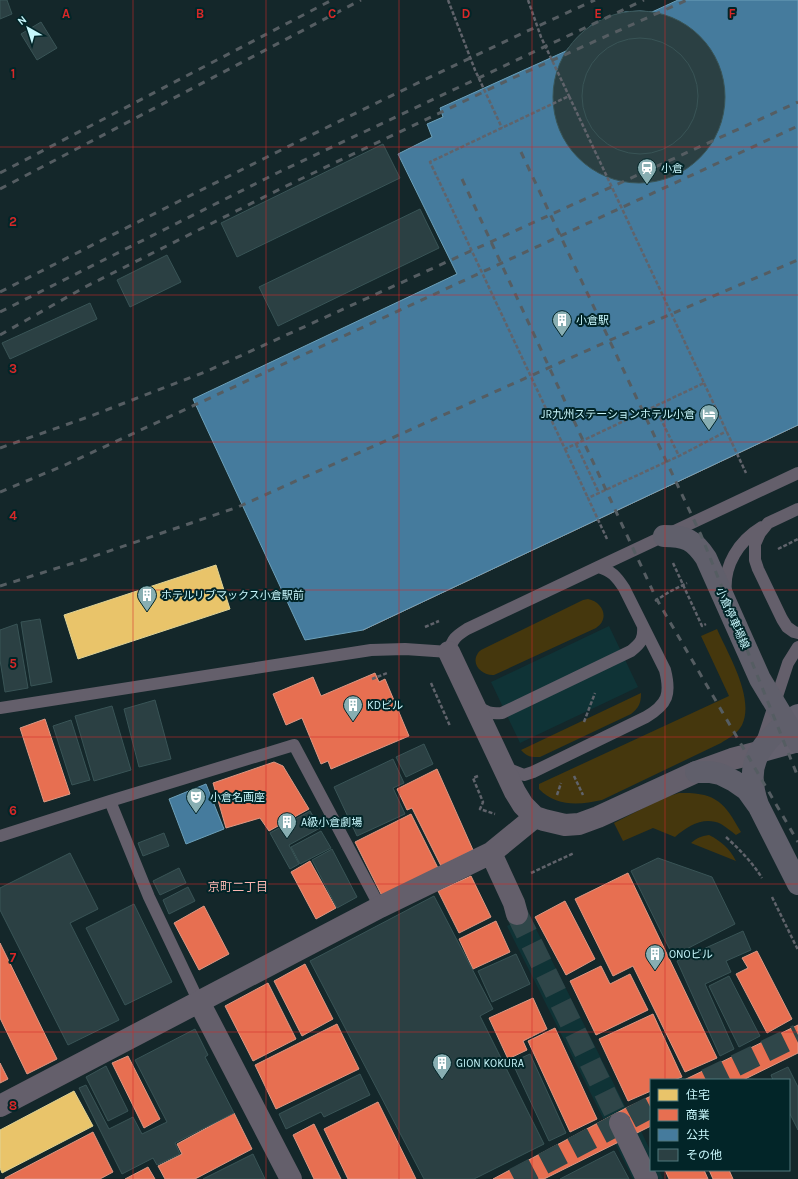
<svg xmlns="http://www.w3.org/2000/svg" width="798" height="1179" font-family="Karla,'Noto Sans JP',sans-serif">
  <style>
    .built { fill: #0f3336 }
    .green { fill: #45370d }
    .homes { fill: #e9c46a; stroke: #dfd396 }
    .shops { fill: #e76f51; stroke: #dd9884 }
    .public { fill: #457b9d; stroke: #6ca0b9 }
    .building { fill: #2b4043; stroke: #395456 }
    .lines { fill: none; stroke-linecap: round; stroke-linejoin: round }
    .street-tunnel { stroke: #2f4649; stroke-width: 22; stroke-dasharray: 22 11; stroke-linecap: butt }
    .path { stroke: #60636b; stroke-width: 2.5; stroke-dasharray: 4 2; stroke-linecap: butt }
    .lane { stroke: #645f6b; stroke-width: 12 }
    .street { stroke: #645f6b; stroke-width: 22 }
    .secondary { stroke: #64616e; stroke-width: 22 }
    .primary { stroke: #605f6b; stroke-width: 22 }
    .rail { stroke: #555d62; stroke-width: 3; stroke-dasharray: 7 7; stroke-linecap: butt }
    .grid { fill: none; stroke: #d62828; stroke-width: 1; stroke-opacity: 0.55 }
    .labels { text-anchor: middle; stroke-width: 4; stroke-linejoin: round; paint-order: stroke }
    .poi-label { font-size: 11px; fill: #c7f6fb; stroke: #022528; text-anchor: start }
    .street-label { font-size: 11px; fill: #c7f6fb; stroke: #022528 }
    .neighbourhood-label { font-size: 12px; fill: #fbb7b2; stroke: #022528 }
    .grid-label { font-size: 13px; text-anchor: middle; font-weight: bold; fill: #d62828; stroke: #022528; stroke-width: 4; stroke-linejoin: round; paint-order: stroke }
  </style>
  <rect width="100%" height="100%" fill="#14272a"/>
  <path class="built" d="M609 626 638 687 520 743 491 682Z
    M529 915 626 1108 604 1120 507 926Z
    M641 1131 651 1152V1170H659L663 1179H633L615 1143Z"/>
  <path class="green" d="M588 599C603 602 610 619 596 628L494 675C483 676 470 665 478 653 479 651 481 650 483 649L583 600Z
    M717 629C728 654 755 698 742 725 738 733 729 738 721 743L602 800C580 805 556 807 539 789V784L729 696 701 636Z
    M641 693C641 703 639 708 631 714L540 757C531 757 527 757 521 750Z
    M679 793C716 792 724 802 741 832L736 835C731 831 726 827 721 824 704 816 688 826 675 837L653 828 623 841 614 823 663 798Z
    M709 835C721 841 730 849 736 861L691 843C697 838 701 836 709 835Z"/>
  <path class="homes" d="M216 565 230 609 78 659 64 615Z
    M74 1091 93 1126 2 1173 0 1168V1130Z"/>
  <path class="shops" d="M798 250V425L363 630 294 483Z
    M778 272 798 314V409L495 554 438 434Z
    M375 673 379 682 385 679 409 736 331 769 328 761 321 764 302 718 286 725 273 694 313 677 321 696Z
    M45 719 70 794 44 802 20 728Z
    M274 762 283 766 309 809 269 831 260 818 226 828 213 783Z
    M437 769 473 850 441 866 412 808 407 810 397 789Z
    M411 814 439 870 383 898 355 842Z
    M310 861 336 908 316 919 291 872Z
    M628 873 717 1058 685 1072 633 966 613 976 575 899Z
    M471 876 491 917 459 933 438 891Z
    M565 901 595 959 566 975 535 917Z
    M204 906 229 954 199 970 174 923Z
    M496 921 510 952 473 969 459 939Z
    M0 943 57 1059 27 1074 0 1018Z
    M757 951 792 1019 767 1033 736 974 748 968 742 958Z
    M305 964 333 1019 302 1036 274 981Z
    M601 966 610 984 630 974 648 1010 596 1035 570 981Z
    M268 983 296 1039 253 1061 225 1006Z
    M533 998 547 1029 523 1041 527 1050 508 1059 489 1018Z
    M653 1014 682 1077 674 1080H651V1091L628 1101 599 1039Z
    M337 1024 359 1069 276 1109 255 1065Z
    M798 1025V1053L743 1080H684Z
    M555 1028 597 1119 570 1132 528 1041Z
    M128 1056 160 1119 144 1128 112 1063Z
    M0 1063 8 1079 0 1083Z
    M651 1096V1126L544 1179H493L626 1108Z
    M378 1102 416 1179H348L324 1129Z
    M234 1113 252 1149 195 1179H165L158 1166 182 1154 177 1144Z
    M314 1124 341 1179H314L293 1135Z
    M93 1132 113 1172 100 1179H5V1178Z
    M148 1167 155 1179H125Z
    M665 1170H704L708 1179H669Z
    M709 1170H729L733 1179H713Z"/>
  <path class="public" d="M678 0H798V425L363 630 305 640 193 399 457 274 398 154 432 137 427 124 443 117 440 108 566 51 580 35 593 24 607 18 625 12 640 11 652 12Z
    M206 784 224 829 186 844 169 799Z"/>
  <path class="building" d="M0 0H7L12 14 0 19Z
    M553 97a86 86 0 1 1 172 0a86 86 0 1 1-172 0Z
    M41 22 57 48 37 60 21 34Z
    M582 96a58 58 0 1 1 116 0a58 58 0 1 1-116 0Z
    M383 144 400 178 237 257 221 223Z
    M420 209 439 248 278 326 259 287Z
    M167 255 181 282 130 307 117 280Z
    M90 303 97 319 10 359 2 343Z
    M40 619 52 682 31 686 21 622Z
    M17 624 28 688 5 692 0 660V630Z
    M155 700 171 759 139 767 124 709Z
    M112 706 131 770 94 781 75 716Z
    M71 720 90 780 72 785 53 726Z
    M424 744 433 764 406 777 396 757Z
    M393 759 404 783 393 788 405 814 357 836 334 787Z
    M310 811 320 828 289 845 299 864 290 869 270 833Z
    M321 831 331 848 300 864 291 847Z
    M164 833 169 846 143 856 138 843Z
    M332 849 357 897 337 908 312 860Z
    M70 853 98 909 70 923 119 1020 68 1045 0 910V888Z
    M658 858 712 877 735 924 673 956 631 871Z
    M179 868 186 883 160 895 153 881Z
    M188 887 195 901 169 914 163 900Z
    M434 896 493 1009 480 1016 544 1144 474 1179H424L310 961Z
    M134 904 172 982 125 1005 86 928Z
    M743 931 751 950 726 961 731 972 705 984 734 1049 720 1056 677 961Z
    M516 954 530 984 492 1002 478 971Z
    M729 976 760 1036 739 1047 709 986Z
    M195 1029 208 1055 205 1057 234 1113 175 1143 180 1154 157 1165 153 1158 122 1174 79 1088 86 1085 109 1129 133 1117 142 1134 167 1122 135 1060Z
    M530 1054 566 1133 549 1141 512 1062Z
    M106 1066 128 1111 108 1121 86 1077Z
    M788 1067 798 1087V1130L789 1112V1080H773L771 1075Z
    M360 1074 370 1095 324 1117 321 1112 286 1129 279 1114Z
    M614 1151 629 1179H560Z
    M253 1154 265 1179H203Z"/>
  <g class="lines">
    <path class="street-tunnel" d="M517 914 620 1123
      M706 1080 798 1035
      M514 1179 651 1107"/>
    <path class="path" d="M448 0 475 70 502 128
      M528 0 541 37 569 96
      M569 96 704 383 565 449 430 162Z
      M704 383 746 473
      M655 407 679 456
      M576 444 599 493
      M565 449 588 498
      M607 539 588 498 679 456 727 431
      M778 549 798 539
      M673 563 702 626 706 624
      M655 601 669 592 687 583
      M425 627 439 621
      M372 679 387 673
      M431 683 450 726
      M584 722 595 693
      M478 776 473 778 483 802 480 809 495 814
      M574 776 583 795
      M557 795 561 783
      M726 837C740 850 752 862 762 878
      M531 873 574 853
      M772 897 798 950"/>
    <path class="lane" d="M798 509 768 523 760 533 755 544V560L758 569 782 619 787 627 794 632 798 633
      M726 593C723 565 739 541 762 527
      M477 705C485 713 492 714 502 713L631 651C641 643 644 639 643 626
      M0 708 371 650 405 649 449 652C452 639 456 636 467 629L598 567 798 473
      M763 739 788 663 798 647
      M504 767 524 775 533 772 646 717C668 704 671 694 665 670L624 588C616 576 612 571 598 567
      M110 801 149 897 199 1002
      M0 836 110 801 294 745 380 907"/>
    <path class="street" d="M449 652 515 792 523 805 535 817 544 820 565 825 579 824 598 817 696 772 732 759 759 752
      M491 853 514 903 517 914
      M199 1002 291 1179
      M0 1106 380 907 491 853 535 817
      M620 1123 647 1179"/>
    <path class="secondary" d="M786 722 798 715
      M759 752 798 741"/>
    <path class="primary" d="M664 536C686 536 694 540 706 558L760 679 798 742
      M786 722C758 749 744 765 758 805L798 884
      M696 772H710L720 774 734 781 747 790 757 804"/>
    <path class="rail" d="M521 152 701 535 798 777
      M0 173 332 0
      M462 179 656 598 798 842
      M0 189 361 0
      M0 292C197 192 394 91 595 0
      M0 312 279 172 644 0
      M0 335 85 287 284 187 515 77 687 0
      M0 448 88 417 205 372 798 102
      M0 492 65 465 798 126
      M0 586 83 560 238 507 615 338 798 260"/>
  </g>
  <path class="grid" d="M133 0V1179M266 0V1179M399 0V1179M532 0V1179M665 0V1080M0 147H798M0 295H798M0 442H798M0 590H798M0 737H798M0 884H798M0 1032H798M665 1170V1179"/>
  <defs>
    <g id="station-pin" transform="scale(1)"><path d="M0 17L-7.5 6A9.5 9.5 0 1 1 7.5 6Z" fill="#88aeb2" stroke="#022528"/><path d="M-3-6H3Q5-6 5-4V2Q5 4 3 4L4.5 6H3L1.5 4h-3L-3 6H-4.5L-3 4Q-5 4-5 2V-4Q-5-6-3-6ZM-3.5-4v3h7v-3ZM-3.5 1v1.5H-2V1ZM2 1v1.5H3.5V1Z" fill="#fff"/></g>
    <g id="building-pin" transform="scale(1)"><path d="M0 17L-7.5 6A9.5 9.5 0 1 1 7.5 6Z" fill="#88aeb2" stroke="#022528"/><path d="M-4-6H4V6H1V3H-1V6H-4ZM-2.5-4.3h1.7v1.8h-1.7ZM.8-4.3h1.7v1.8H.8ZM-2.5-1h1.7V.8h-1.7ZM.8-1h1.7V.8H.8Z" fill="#fff"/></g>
    <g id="hotel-pin" transform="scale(1)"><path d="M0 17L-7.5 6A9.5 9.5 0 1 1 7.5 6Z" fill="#88aeb2" stroke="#022528"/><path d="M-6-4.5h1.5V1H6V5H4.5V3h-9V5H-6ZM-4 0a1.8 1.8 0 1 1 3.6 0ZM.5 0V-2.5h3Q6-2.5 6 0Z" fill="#fff"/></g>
    <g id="theatre-pin" transform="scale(1)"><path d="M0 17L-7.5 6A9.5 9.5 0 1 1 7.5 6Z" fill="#88aeb2" stroke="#022528"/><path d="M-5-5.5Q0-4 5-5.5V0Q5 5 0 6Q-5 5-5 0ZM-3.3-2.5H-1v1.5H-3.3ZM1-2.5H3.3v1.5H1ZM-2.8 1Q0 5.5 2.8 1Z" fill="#fff"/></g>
  </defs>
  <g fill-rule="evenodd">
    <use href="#station-pin" x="647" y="168"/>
    <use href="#building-pin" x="562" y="320"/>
    <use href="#hotel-pin" x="709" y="414"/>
    <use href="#building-pin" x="147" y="595"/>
    <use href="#building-pin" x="353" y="705"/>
    <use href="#theatre-pin" x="196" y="797"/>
    <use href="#building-pin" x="287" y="822"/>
    <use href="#building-pin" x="655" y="954"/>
    <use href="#building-pin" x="442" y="1063"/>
  </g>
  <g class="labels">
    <g class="poi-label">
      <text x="661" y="172">小倉</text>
      <text x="576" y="324">小倉駅</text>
      <text x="695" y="418" text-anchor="end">JR九州ステーションホテル小倉</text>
      <text x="161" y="599">ホテルリブマックス小倉駅前</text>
      <text x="367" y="709">KDビル</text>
      <text x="210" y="801">小倉名画座</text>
      <text x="301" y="826">A級小倉劇場</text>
      <text x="669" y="958">ONOビル</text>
      <text x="456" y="1067">GION KOKURA</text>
    </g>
    <g class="street-label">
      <text transform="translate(733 618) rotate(66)" y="4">小倉停車場線</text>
    </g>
    <g class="neighbourhood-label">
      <text x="238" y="891">京町二丁目</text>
    </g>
  </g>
  <g class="grid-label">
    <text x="66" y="18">A</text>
    <text x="200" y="18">B</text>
    <text x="332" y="18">C</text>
    <text x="466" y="18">D</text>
    <text x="598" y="18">E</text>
    <text x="732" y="18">F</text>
    <text x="13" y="78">1</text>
    <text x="13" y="226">2</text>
    <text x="13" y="373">3</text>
    <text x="13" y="520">4</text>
    <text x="13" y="668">5</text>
    <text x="13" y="815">6</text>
    <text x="13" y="962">7</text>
    <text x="13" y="1110">8</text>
  </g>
  <rect x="650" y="1079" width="140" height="92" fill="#022528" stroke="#51797c"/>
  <rect x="658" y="1089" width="20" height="12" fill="#e9c46a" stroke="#51797c"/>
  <text x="686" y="1099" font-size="12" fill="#c7f6fb">住宅</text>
  <rect x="658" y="1109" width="20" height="12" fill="#e76f51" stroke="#51797c"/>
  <text x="686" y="1119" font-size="12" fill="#c7f6fb">商業</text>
  <rect x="658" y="1129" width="20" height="12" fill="#457b9d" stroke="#51797c"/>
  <text x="686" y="1139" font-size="12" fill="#c7f6fb">公共</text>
  <rect x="658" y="1149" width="20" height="12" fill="#2b4043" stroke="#51797c"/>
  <text x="686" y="1159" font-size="12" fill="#c7f6fb">その他</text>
  <g transform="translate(28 28) rotate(321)" stroke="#022528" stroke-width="3" paint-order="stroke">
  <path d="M0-3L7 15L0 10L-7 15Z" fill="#c7f6fb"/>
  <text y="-6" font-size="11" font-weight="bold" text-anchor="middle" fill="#c7f6fb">N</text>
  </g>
</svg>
